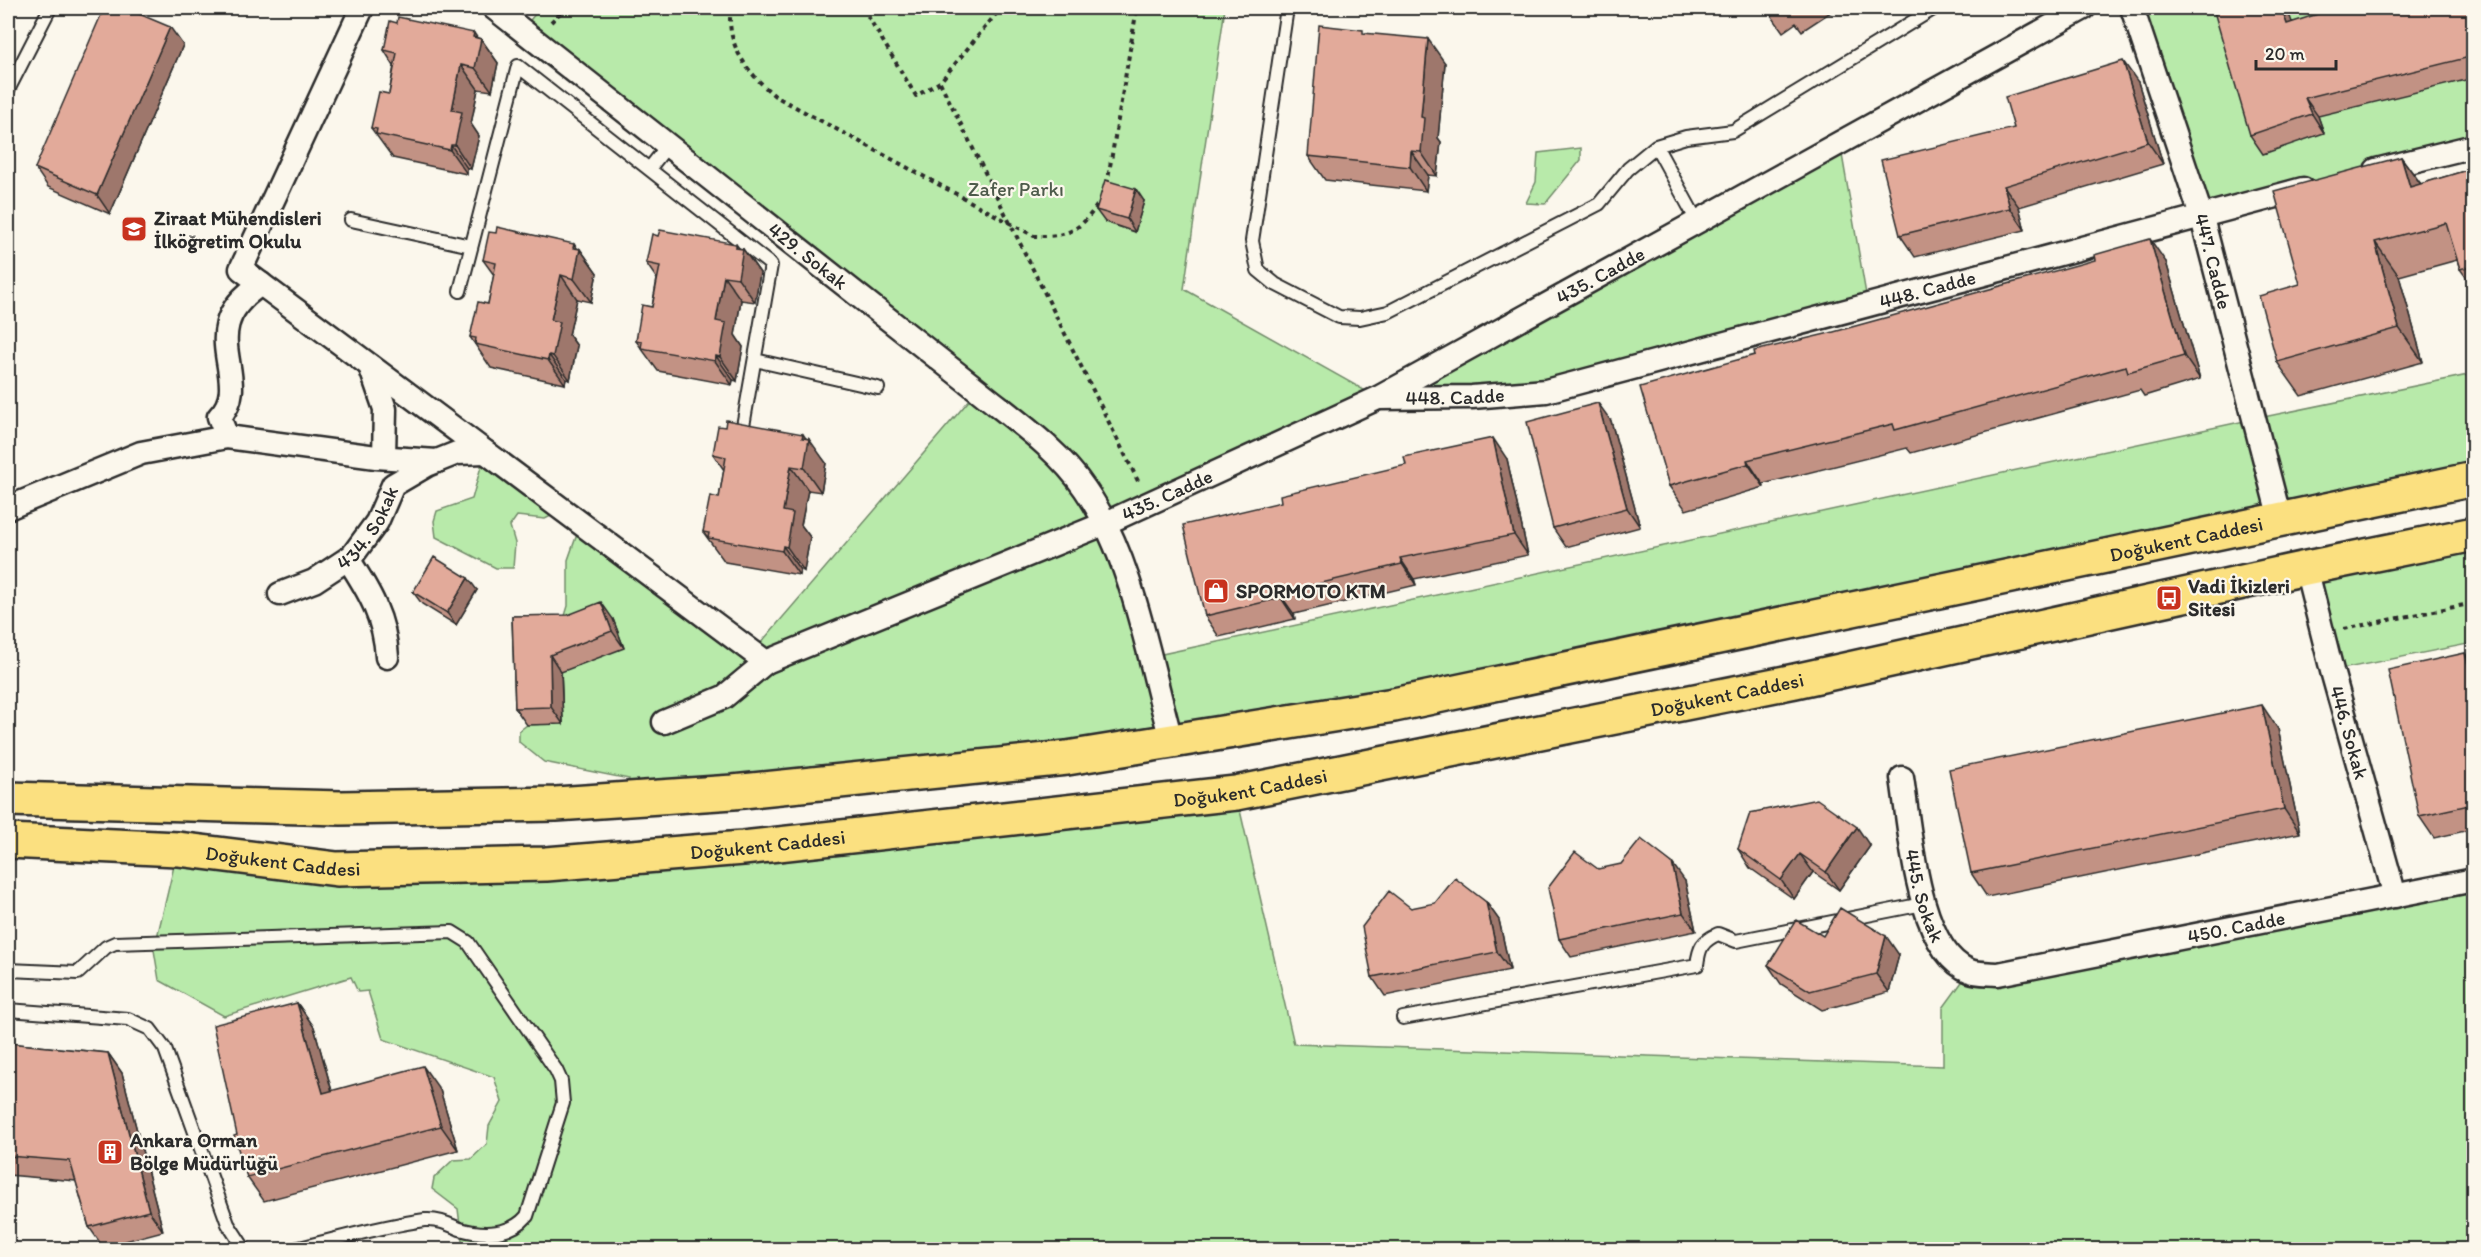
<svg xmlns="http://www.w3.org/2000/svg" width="2481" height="1257" font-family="Itim,sans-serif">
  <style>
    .green { fill: #b8eaaa; stroke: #728a6a; stroke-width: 1.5 }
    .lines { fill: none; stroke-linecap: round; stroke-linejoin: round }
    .lane-casing { stroke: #2b2b2b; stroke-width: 16 }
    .street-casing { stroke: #2b2b2b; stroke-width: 27 }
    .primary-casing { stroke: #2b2b2b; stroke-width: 38 }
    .path { stroke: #2b2b2b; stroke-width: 4; stroke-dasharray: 4.5 4.5; stroke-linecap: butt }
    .lane { stroke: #fbf7ec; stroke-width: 12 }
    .street { stroke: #fbf7ec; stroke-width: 22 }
    .primary { stroke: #fbe080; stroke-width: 33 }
    .wall { fill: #c29284; stroke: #2b2b2b; stroke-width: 1.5 }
    .shaded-wall { fill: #9e776c; stroke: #2b2b2b; stroke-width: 1.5 }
    .building { fill: #e2aa9a; stroke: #2b2b2b; stroke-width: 1.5 }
    .labels { text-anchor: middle; stroke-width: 4.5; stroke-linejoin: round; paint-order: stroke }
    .park-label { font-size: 20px; fill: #4e5b4b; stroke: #fbf7ec }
    .poi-label { font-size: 20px; font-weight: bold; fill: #2b2b2b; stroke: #fbf7ec; text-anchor: start }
    .street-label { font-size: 20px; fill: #2b2b2b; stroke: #fbf7ec }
  </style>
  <rect width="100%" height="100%" fill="#fbf7ec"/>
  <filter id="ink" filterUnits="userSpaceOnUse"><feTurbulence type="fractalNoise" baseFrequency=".0167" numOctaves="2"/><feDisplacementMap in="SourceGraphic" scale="12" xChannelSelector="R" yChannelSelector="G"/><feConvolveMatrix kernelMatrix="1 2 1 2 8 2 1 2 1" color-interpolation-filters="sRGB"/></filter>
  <g filter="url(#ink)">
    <path class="green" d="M540 8H1225L1184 289 1378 398 1840 143 1868 306 1546 391 1378 398 1106 523 1148 657 2254 419 2473 374V478L1172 743 619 800 629 779 544 762 519 742V731L527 725 563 723 560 632 568 606V560L581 523 753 652 978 390 522 30Z
      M2132 8H2473V146L2202 218Z
      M1581 148V160L1545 204 1526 203 1536 182 1538 153Z
      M485 452 559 512 545 519 517 516 510 526 515 543 513 568H496L436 537 434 521 437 511 472 499Z
      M2473 534V643L2332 671 2306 568Z
      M1236 793 1294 1044 1943 1066V1008L1970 971 2473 880V1249H463L458 1209 432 1189 434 1178 453 1160 471 1159 487 1144 489 1126 502 1102 494 1077 383 1039 368 991 358 992 351 977 224 1016 159 980 154 950 178 849 337 869Z"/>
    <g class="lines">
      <g class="lane-casing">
        <path id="lane" d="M1287 8 1252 241 1258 270 1275 284 1339 317 1360 318 1388 312 1599 204 1628 169 1656 146 1686 137 1733 131 1935 8
          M8 90 50 8
          M1656 146 1697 221
          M649 169 668 145
          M351 220 471 246
          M460 291 518 66 771 265 743 426
          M755 360 878 388
          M8 970 78 973 106 947 115 943 452 932 468 942 556 1070 561 1081 563 1103 527 1216C511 1235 484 1236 460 1229 448 1224 438 1219 425 1220 380 1226 335 1240 291 1250
          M8 1010 128 1019 150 1029 165 1049 228 1224 245 1250
          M1403 1018 1697 965C1699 948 1702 941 1718 934L1736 941 1923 904"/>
      </g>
      <g class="street-casing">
        <g id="street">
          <path id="s1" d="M362 8 241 269 766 662 1106 523 1378 398 2084 8"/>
          <path id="s2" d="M494 8 978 390C1015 420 1058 449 1085 489 1133 558 1149 661 1172 743"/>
          <path id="s3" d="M2132 8 2202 218 2280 519"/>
          <path d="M2376 170 2474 146"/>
          <path d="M370 366 385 409 384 457"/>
          <path id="s4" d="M1379 398 1472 397 1546 391 2303 189"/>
          <path d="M227 437 219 417C256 379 189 330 261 284"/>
          <path d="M8 508 141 453 227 437 376 457 437 461"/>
          <path d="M348 559C369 591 385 618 387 657"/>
          <path id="s5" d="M2306 568 2332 671 2395 896"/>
          <path id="s6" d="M280 594 314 581 352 556 377 522 393 485 427 465 457 453 485 452"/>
          <path d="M664 722 724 697 766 662"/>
          <path id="s7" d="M1902 778C1910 828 1917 951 1970 971 1978 974 1990 973 1998 974L2474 880"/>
        </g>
      </g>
      <g class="primary-casing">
        <g id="primary">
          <path id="s8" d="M8 799 341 808 556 804 733 792 1067 758 1394 705 2474 479"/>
          <path id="s9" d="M8 841 178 849 337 869 546 864 743 848 1236 793 1795 681 2306 568 2474 534"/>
        </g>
      </g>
      <path class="path" d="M731 8C725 45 748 73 775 96L1034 236C1069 237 1080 231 1100 201
        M863 8 916 96 940 82 1001 8
        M551 22 565 8
        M940 82 1138 481
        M1107 184 1137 8
        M2344 629 2474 603"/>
      <use href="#lane" class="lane"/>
      <use href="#street" class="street"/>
      <use href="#primary" class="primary"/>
    </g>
    <path class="wall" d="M1766 8H1837L1802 31 1796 23 1783 32Z
      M2473 8 2474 78 2318 116 2324 133 2263 154 2250 135 2292 22Z
      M1366 33 1445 63 1438 138 1441 142 1437 176 1428 175 1426 191 1325 180 1308 156Z
      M478 38 481 39 498 63 492 91 478 89 471 124 479 136 471 169 467 168V174L393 158 371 128 389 94 394 66 384 50Z
      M183 45 110 214 48 187 35 168Z
      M2138 82 2163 164 2019 207 2025 230 1915 257 1900 235 2014 128Z
      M2401 157 2421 184 2474 168V288L2460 269 2457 260 2399 276 2423 362 2301 396 2277 362 2300 284Z
      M1144 201 1135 232 1105 222 1096 210Z
      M496 233 580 249 597 273 591 302 577 299 569 335 577 346 570 380 566 379 565 384 491 368 470 337 488 304 494 275 483 260Z
      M658 236 743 249 760 273 755 302 741 300 735 335 743 347 737 381 733 380 732 385 658 371 636 341 652 307 657 279 646 263Z
      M2166 262 2200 379 2144 396 2140 390 1911 453 1907 448 1763 484 1764 487 1686 510 1669 486Z
      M1611 421 1640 527 1566 547 1553 528Z
      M806 438 826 463 821 492 808 490 801 525 810 537 804 571 800 570 799 575 725 562 703 532 719 498 724 470 713 454Z
      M1507 459 1528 555 1414 579 1416 585 1294 614 1295 619 1219 637 1205 616Z
      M477 590 456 625 422 604 413 592Z
      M512 616 613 619 624 648 561 672 563 724 527 725 515 708Z
      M2474 665V829L2434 838 2419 816Z
      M2278 729 2300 833 1987 897 1971 873Z
      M1870 846 1839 890 1813 872 1794 899 1750 868 1738 849Z
      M1598 869 1685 881 1696 931 1571 957 1559 939Z
      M1486 902 1499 920 1510 970 1385 996 1372 977 1411 908Z
      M1823 936 1899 955 1889 992 1822 1010 1781 984 1768 965Z
      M297 1003 314 1027 332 1091 440 1090 458 1150 264 1201 247 1177 237 1135Z
      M8 1043 108 1053 122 1073 163 1231 103 1247 89 1227 76 1181 8 1175Z"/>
    <path class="shaded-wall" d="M2281 8H2287L2299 42 2287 24Z
      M2466 8H2474V31Z
      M170 27 183 45 110 214 97 195Z
      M474 33 480 42 481 39 498 63 492 91 475 68 473 37Z
      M1428 39 1445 63 1438 138 1441 142 1437 176 1421 152V117Z
      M2123 61 2138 82 2163 164 2148 142Z
      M461 65 478 89 471 124 479 136 471 169 455 145 452 110Z
      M2305 98 2318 116 2324 133 2312 114Z
      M451 145 467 168V174L450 150Z
      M1411 151 1428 175 1426 191 1410 167Z
      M2401 157 2425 190 2410 187Z
      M2004 186 2019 207 2025 230 2010 208Z
      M1136 189 1144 201 1135 232 1127 219Z
      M2150 239 2166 262 2200 379 2184 356Z
      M2375 242 2399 276 2423 362 2399 328Z
      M574 244 580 252V249L597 273 591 302 574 279 573 248Z
      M736 244 742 252 743 249 760 273 755 302 738 278 736 248Z
      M561 275 577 299 569 335 577 346 570 380 553 356 551 320Z
      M724 276 741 300 735 335 743 347 737 381 720 357 716 321Z
      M549 355 566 379 565 384 548 360Z
      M716 356 733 380 732 385 715 361Z
      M1598 403 1611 421 1640 527 1627 508Z
      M803 434 809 443V439L826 463 821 492 804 468 802 438Z
      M1493 438 1507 459 1528 555 1514 535Z
      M1747 460 1763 484 1764 487 1748 464Z
      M791 466 808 490 801 525 810 537 804 571 787 547 783 511Z
      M783 546 800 570 799 575 782 551Z
      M1400 558 1414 579 1416 585 1402 564Z
      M468 578 477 590 456 625 447 613Z
      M1279 593 1294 614 1295 619 1281 598Z
      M601 602 613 619 624 648 612 631Z
      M2465 653 2474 665V690Z
      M550 655 561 672 563 724 551 707Z
      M2262 705 2278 729 2300 833 2284 809Z
      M1857 827 1870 846 1839 890 1826 872Z
      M1800 854 1813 872 1794 899 1781 880Z
      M1672 863 1685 881 1696 931 1683 913Z
      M1486 902 1499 920 1510 970 1497 952Z
      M1886 936 1899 955 1889 992 1876 974Z
      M297 1003 314 1027 339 1117 323 1093Z
      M108 1053 122 1073 163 1231 149 1211Z
      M423 1066 440 1090 458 1150 441 1126Z"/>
    <path class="building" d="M104 8H125L170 27 97 195 35 168Z
      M2213 8H2281L2287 24 2336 8H2466L2474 31V56L2305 98 2312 114 2250 135Z
      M398 17 474 33 473 37 481 39 475 68 461 65 452 110 462 112 455 145H451L450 150 376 134 377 129 371 128 379 92 389 94 397 53 384 50 390 21 397 23Z
      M1319 25 1363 30V33L1428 39 1421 117 1424 118 1421 152 1411 151 1410 167 1308 156Z
      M2123 61 2148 142 2004 186 2010 208 1900 235 1881 160 2014 128 2005 97Z
      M2401 157 2410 187 2474 168V265L2460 269 2446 223 2375 242 2399 328 2277 362 2259 296 2300 284 2274 191Z
      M1105 180 1136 189 1127 219 1096 210Z
      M497 227 574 244 573 248 580 249 574 279 561 275 551 320 560 322 553 356 549 355 548 360 475 344 476 338 470 337 478 302 488 304 496 263 483 260 489 232 496 233Z
      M660 230 736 244V248L743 249 738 278 724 276 716 321 726 323 720 357 716 356 715 361 641 348 642 342 636 341 642 305 652 307 660 266 646 263 652 234 658 236Z
      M2150 239 2184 356 2128 372 2126 366 1895 430 1893 424 1747 460 1748 464 1669 486 1640 387 1755 355 1754 351 1830 333 2095 260 2094 255Z
      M1598 403 1627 508 1553 528 1527 422Z
      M726 420 803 434 802 438 809 439 804 468 791 466 783 511 793 513 787 547 783 546 782 551 708 538 709 533 703 532 710 496 719 498 726 457 713 454 718 426 725 427Z
      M1493 438 1514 535 1400 558 1402 564 1279 593 1281 598 1205 616 1183 525 1281 502 1280 495 1406 465 1404 457Z
      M434 557 468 578 447 613 413 592Z
      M601 602 612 631 550 655 551 707 515 708 512 616 568 615Z
      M2465 653 2474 689V804L2419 816 2388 670Z
      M2262 705 2284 809 1971 873 1949 769Z
      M1817 799 1857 827 1826 872 1800 854 1781 880 1738 849 1750 813Z
      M1641 839 1672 863 1683 913 1559 939 1548 888 1575 852 1598 869 1621 864Z
      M1455 878 1486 902 1497 952 1372 977 1362 927 1389 891 1411 908 1435 903Z
      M1840 908 1886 936 1876 974 1810 991 1768 965 1796 920 1823 936Z
      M297 1003 323 1093 423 1066 441 1126 247 1177 234 1136 237 1135 213 1025Z
      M8 1043 108 1053 149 1211 89 1227 70 1161 8 1156Z"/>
  </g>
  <defs>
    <g id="school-square" transform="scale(1.35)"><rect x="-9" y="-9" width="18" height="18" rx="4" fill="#c8321e" stroke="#fbf7ec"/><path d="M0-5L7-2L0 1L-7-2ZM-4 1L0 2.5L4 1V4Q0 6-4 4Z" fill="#fff"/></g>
    <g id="shop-square" transform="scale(1.35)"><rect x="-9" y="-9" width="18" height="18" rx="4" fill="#c8321e" stroke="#fbf7ec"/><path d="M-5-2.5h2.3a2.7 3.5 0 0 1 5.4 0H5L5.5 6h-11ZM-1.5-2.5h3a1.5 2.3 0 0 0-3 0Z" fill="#fff"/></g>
    <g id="bus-square" transform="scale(1.35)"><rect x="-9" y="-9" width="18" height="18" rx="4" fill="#c8321e" stroke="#fbf7ec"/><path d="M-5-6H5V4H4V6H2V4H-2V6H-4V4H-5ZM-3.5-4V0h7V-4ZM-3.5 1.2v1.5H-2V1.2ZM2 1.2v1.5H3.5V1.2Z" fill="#fff"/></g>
    <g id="building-square" transform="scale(1.35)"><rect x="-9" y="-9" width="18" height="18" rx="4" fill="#c8321e" stroke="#fbf7ec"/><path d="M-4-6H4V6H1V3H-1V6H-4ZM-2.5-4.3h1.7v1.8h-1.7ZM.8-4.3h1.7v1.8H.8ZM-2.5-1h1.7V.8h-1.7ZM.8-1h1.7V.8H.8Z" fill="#fff"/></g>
  </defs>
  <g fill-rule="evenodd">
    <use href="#school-square" x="134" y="229"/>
    <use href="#shop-square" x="1216" y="591"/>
    <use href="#bus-square" x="2169" y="598"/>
    <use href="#building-square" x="110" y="1152"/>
  </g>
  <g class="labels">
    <g class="park-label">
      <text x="1016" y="196">Zafer Parkı</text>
    </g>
    <g class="poi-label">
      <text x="154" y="225">Ziraat Mühendisleri<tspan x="154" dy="23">İlköğretim Okulu</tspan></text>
      <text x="2188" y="593">Vadi İkizleri<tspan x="2188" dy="23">Sitesi</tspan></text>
      <text x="1236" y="598">SPORMOTO KTM</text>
      <text x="130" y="1147">Ankara Orman<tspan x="130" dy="23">Bölge Müdürlüğü</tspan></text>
    </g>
    <g class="street-label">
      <text dy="7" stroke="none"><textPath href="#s2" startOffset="400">429. Sokak</textPath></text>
      <text dy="7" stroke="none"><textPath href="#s3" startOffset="266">447. Cadde</textPath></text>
      <text dy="7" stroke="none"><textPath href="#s1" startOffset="1864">435. Cadde</textPath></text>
      <text dy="7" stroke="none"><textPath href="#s4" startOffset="562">448. Cadde</textPath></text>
      <text dy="7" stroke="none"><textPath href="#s4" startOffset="76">448. Cadde</textPath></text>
      <text dy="7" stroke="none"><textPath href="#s1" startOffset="1378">435. Cadde</textPath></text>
      <text dy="7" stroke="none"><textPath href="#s6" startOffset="114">434. Sokak</textPath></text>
      <text dy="7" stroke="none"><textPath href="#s8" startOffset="2202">Doğukent Caddesi</textPath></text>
      <text dy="7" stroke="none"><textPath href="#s9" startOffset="1734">Doğukent Caddesi</textPath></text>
      <text dy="7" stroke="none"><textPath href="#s5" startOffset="170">446. Sokak</textPath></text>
      <text dy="7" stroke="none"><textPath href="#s9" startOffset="1248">Doğukent Caddesi</textPath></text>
      <text dy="7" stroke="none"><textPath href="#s9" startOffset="762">Doğukent Caddesi</textPath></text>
      <text dy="7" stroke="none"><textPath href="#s9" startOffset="276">Doğukent Caddesi</textPath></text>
      <text dy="7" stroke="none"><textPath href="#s7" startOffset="120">445. Sokak</textPath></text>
      <text dy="7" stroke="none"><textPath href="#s7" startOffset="483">450. Cadde</textPath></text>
    </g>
  </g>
  <rect width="2481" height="1257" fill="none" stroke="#fbf7ec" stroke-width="30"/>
  <rect x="15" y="15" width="2451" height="1227" fill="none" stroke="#2b2b2b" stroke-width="2" filter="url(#ink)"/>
  <path d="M2256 60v9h80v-9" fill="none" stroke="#2b2b2b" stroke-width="3"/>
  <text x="2265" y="60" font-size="18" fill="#2b2b2b" stroke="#fbf7ec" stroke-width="4.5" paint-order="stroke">20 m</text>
</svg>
